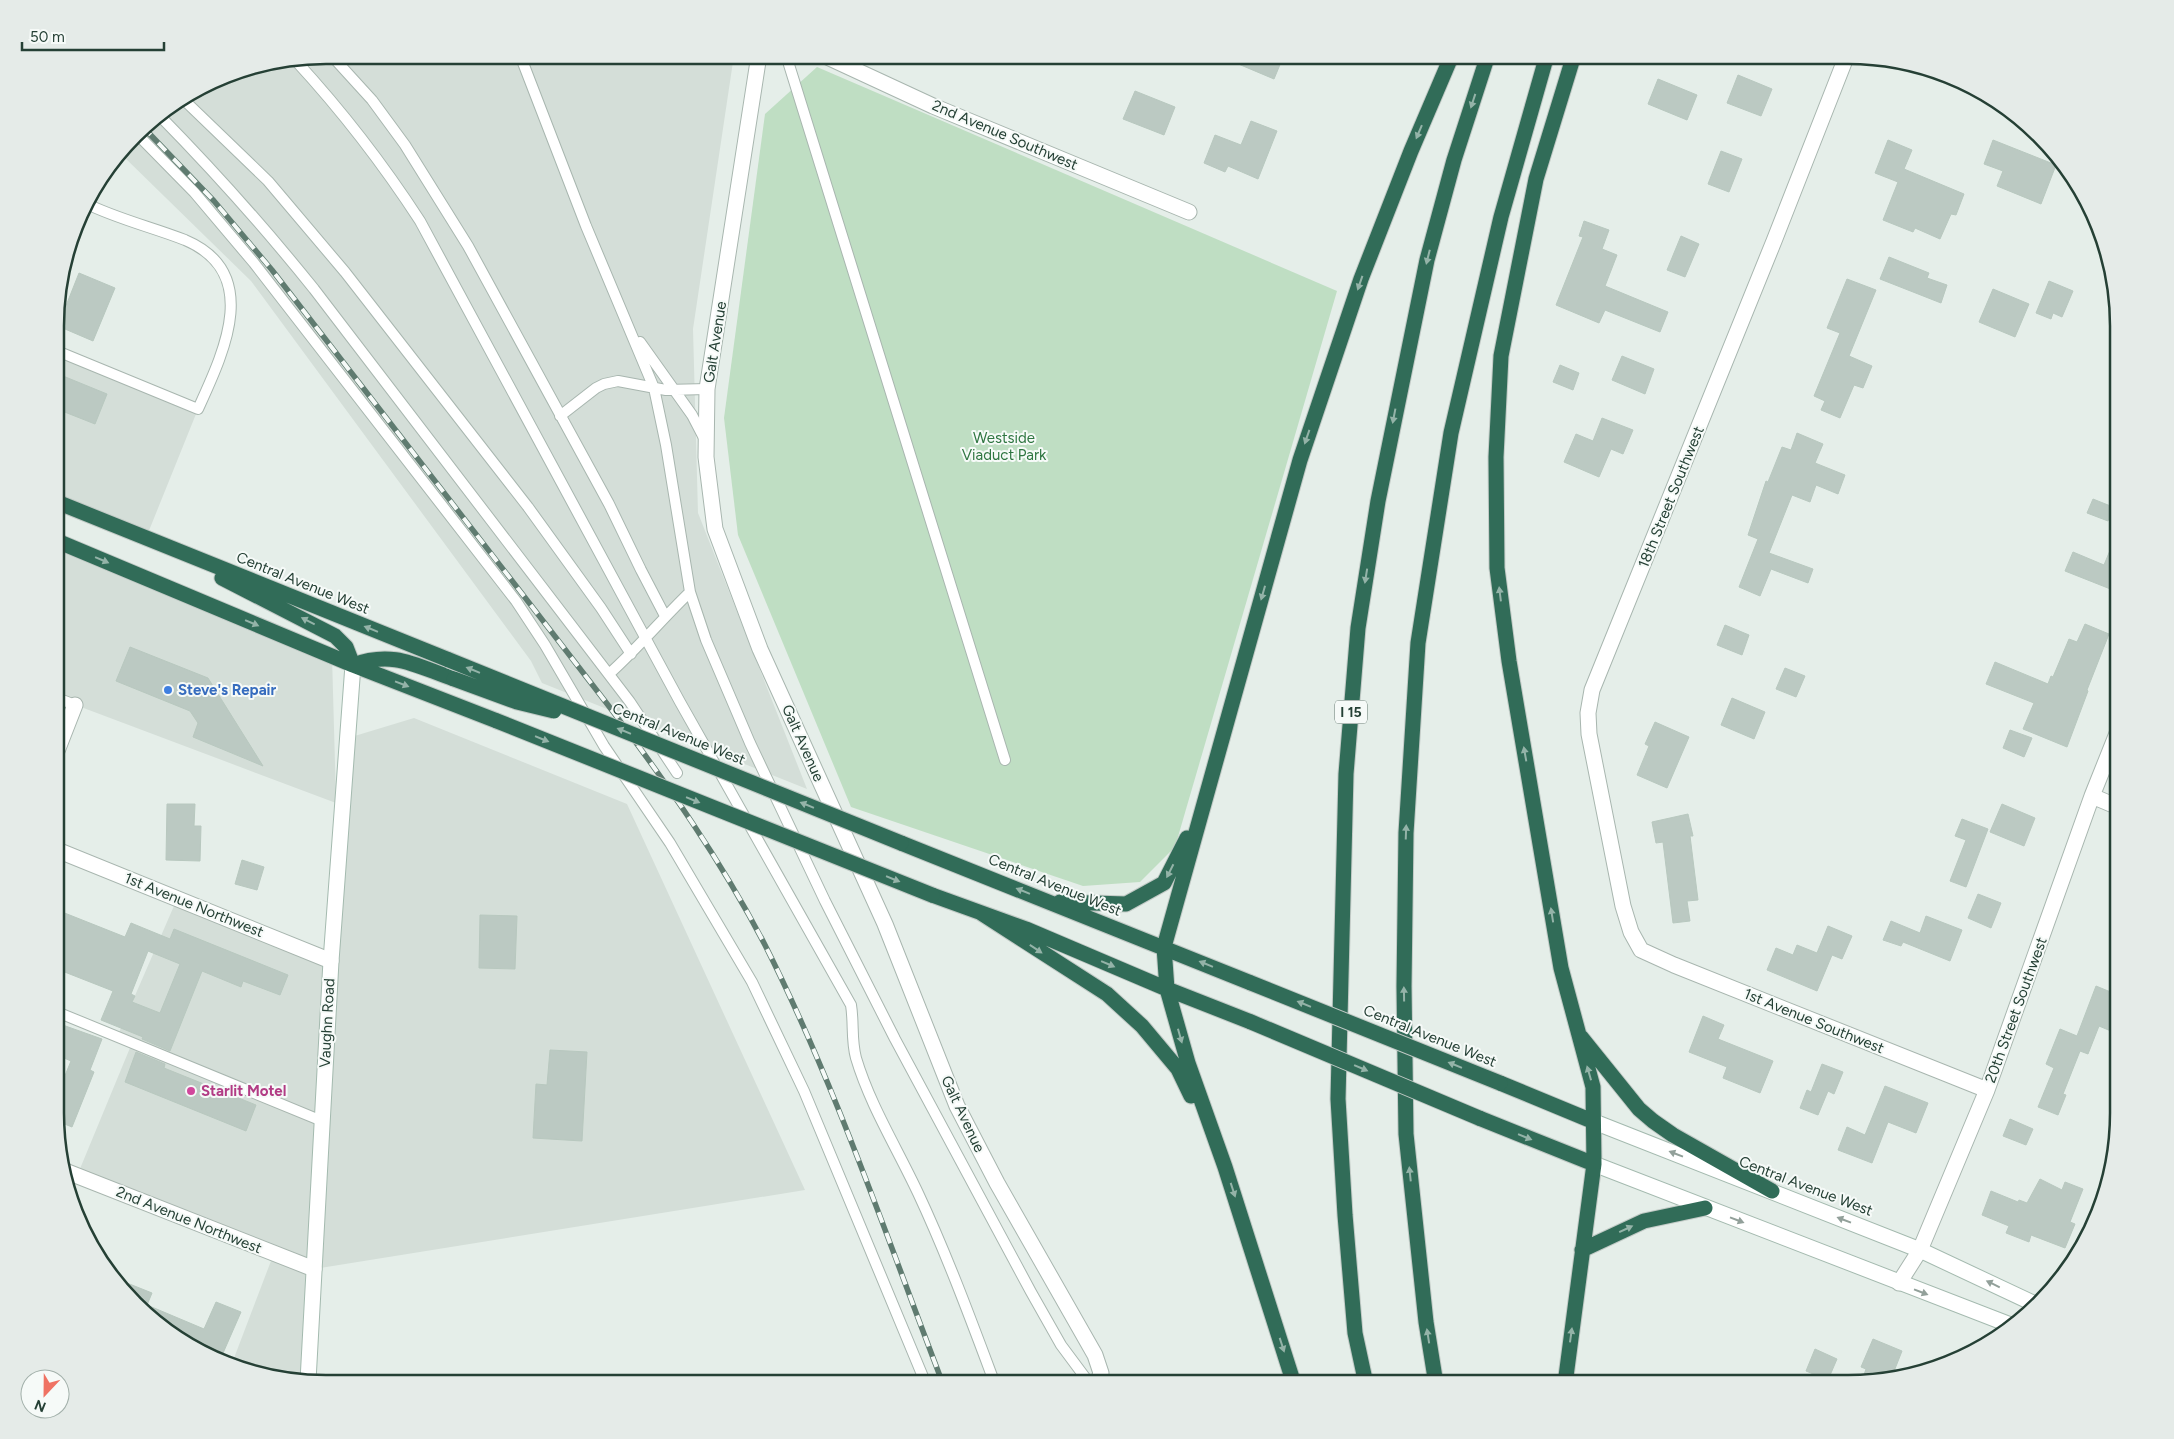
<svg xmlns="http://www.w3.org/2000/svg" width="2174" height="1439" font-family="Figtree,sans-serif">
  <style>
    .built { fill: #d4ded8 }
    .green { fill: #bfdec3 }
    .building { fill: #bbc9c2; stroke: #b8c8bf; fill-rule: evenodd }
    .lines { fill: none; stroke-linecap: round; stroke-linejoin: round }
    .lane-casing { stroke: #a8b6af; stroke-width: 12 }
    .street-casing { stroke: #a8b6af; stroke-width: 17 }
    .secondary-casing { stroke: #a4baaf; stroke-width: 17 }
    .highway-casing { stroke: #c2cac6; stroke-width: 17 }
    .lane { stroke: #fff; stroke-width: 10 }
    .street { stroke: #fff; stroke-width: 15 }
    .secondary { stroke: #fff; stroke-width: 15 }
    .highway { stroke: #316c58; stroke-width: 15 }
    .rail-casing { stroke: #5f7b70; stroke-width: 5.5 }
    .rail { stroke: #f6faf8; stroke-width: 4; stroke-dasharray: 11; stroke-linecap: butt }
    .highway-bridge-casing { stroke: #c2cac6; stroke-width: 17; stroke-linecap: butt }
    .highway-bridge { stroke: #316c58; stroke-width: 15 }
    .oneway { fill: #94b3a8 }
    .oneway2 { fill: #92a09a }
    .shop-dot { fill: #3f7fe0; stroke: #f6faf8; stroke-width: 2 }
    .hotel-dot { fill: #d1479c; stroke: #f6faf8; stroke-width: 2 }
    .labels { text-anchor: middle; stroke-width: 4; stroke-linejoin: round; paint-order: stroke }
    .shield { fill: #f6faf8; stroke: #647870; stroke-width: 1 }
    .shield-label { font-size: 14px; font-weight: bold; fill: #254035 }
    .street-label { font-size: 15px; fill: #254035; stroke: #f6faf8 }
    .park-label { font-size: 15px; fill: #2f7641; stroke: #f6faf8 }
    .shop-label { font-size: 15px; font-weight: bold; fill: #366cbe; stroke: #f6faf8; text-anchor: start }
    .hotel-label { font-size: 15px; font-weight: bold; fill: #b23c85; stroke: #f6faf8; text-anchor: start }
    .rim { fill: none; stroke: #254035; stroke-width: 2.5 }
  </style>
  <rect width="100%" height="100%" fill="#e5eee9"/>
  <path class="built" d="M326 55H734L693 329 698 513 807 789 542 683 531 661 251 281 122 155 147 122 223 76Z
    M57 351 198 409 146 538 57 502Z
    M57 541 332 656 336 800 348 738 414 718 627 804 805 1190 314 1269 308 1381 239 1370 231 1366 274 1253 77 1176 132 1043 117 1037 177 899 330 961 336 803 57 698Z"/>
  <path class="green" d="M817 67 1337 291 1175 847 1140 882 1083 886 851 807 738 535 724 418 765 114Z"/>
  <path class="building" d="M1217 55H1284L1274 79Z
    M1738 75 1772 89 1761 116 1727 103Z
    M1658 79 1697 95 1687 120 1648 104Z
    M1135 91 1175 107 1164 135 1123 119Z
    M1251 121 1277 131 1258 179 1228 166 1225 172 1204 163 1215 135 1241 145Z
    M1888 140 1912 150 1904 169 1964 194 1956 215 1951 214 1940 239 1915 228 1913 232 1883 220 1898 182 1875 173Z
    M1993 140 2056 165 2041 204 1997 186 2003 171 1984 164Z
    M1721 151 1742 159 1729 192 1708 184Z
    M1584 221 1609 230 1602 249 1617 255 1605 286 1668 312 1660 332 1605 310 1599 323 1556 305 1583 237 1579 236Z
    M1681 236 1699 244 1685 277 1667 270Z
    M1889 257 1929 273 1927 278 1947 285 1941 303 1880 279Z
    M79 273 115 288 93 341 58 326Z
    M1847 279 1876 290 1849 356 1872 366 1863 388 1854 385 1840 418 1821 410 1825 401 1814 396 1840 333 1827 328Z
    M2049 281 2073 291 2062 317 2053 313 2051 319 2036 313Z
    M1993 289 2029 304 2015 337 1979 322Z
    M1622 356 1654 369 1645 394 1612 380Z
    M1560 365 1579 373 1573 390 1553 382Z
    M63 376 107 394 95 424 57 409V390Z
    M1602 418 1633 430 1623 454 1611 449 1599 477 1564 462 1576 434 1593 441Z
    M1797 433 1823 444 1815 463 1845 475 1838 494 1816 485 1810 502 1792 495 1769 553 1813 569 1808 583 1771 569 1760 596 1739 587 1758 539 1748 535 1766 481 1768 482 1782 447 1791 450Z
    M2093 499 2113 507 2108 521 2087 513Z
    M2118 531V592L2065 571 2073 552 2104 565Z
    M2085 624 2109 634 2087 690 2088 691 2067 747 2023 729 2034 703 1986 684 1995 662 2048 684 2051 676 2053 677 2069 639 2077 642Z
    M1725 625 1749 635 1742 655 1717 645Z
    M130 647 208 678 263 766 193 737 198 723 190 711 116 681Z
    M1785 668 1805 676 1796 697 1776 689Z
    M1732 698 1765 712 1754 739 1721 725Z
    M1655 722 1689 737 1667 788 1637 775 1649 746 1645 744Z
    M2010 730 2032 738 2024 757 2003 748Z
    M167 804H195L194 826H201L200 861 166 860Z
    M2002 804 2035 818 2024 846 1990 832Z
    M1688 814 1693 836H1690L1698 900 1687 901 1690 921 1673 923 1663 842 1656 843 1652 822Z
    M1962 819 1988 829 1966 887 1950 881 1966 840 1955 836Z
    M242 860 264 867 257 890 235 884Z
    M1978 894 2001 903 1991 928 1968 918Z
    M57 910 125 937 131 923 170 939 174 929 288 975 280 995 243 981 241 987 202 971 170 1051 142 1039 143 1037 101 1020 113 991 57 969ZM148 951 180 964 160 1013 132 1002 135 996 131 994Z
    M480 915 517 916 515 969 479 968Z
    M1926 916 1962 930 1950 961 1903 942 1901 946 1883 940 1891 921 1920 933Z
    M1828 926 1852 936 1842 959 1832 955 1817 991 1767 970 1776 948 1793 955 1797 945 1817 953Z
    M2096 986 2118 995V1034L2099 1026 2088 1054 2080 1051 2063 1094 2066 1095 2058 1115 2038 1107 2054 1068 2046 1064 2060 1029 2077 1036Z
    M1703 1016 1724 1025 1718 1039 1773 1061 1760 1093 1723 1078 1727 1067 1689 1052Z
    M57 1023 102 1039 90 1070 94 1072 72 1127 57 1121V1095L71 1061 57 1055Z
    M550 1050 587 1052 582 1141 533 1138 536 1084 547 1085Z
    M136 1052 165 1064 164 1068 256 1105 246 1131 125 1082Z
    M1822 1064 1843 1072 1834 1094 1828 1091 1818 1115 1800 1108 1807 1090 1811 1092Z
    M1885 1086 1928 1103 1916 1133 1888 1122 1872 1163 1838 1150 1847 1127 1865 1135Z
    M2010 1119 2033 1129 2026 1145 2003 1136Z
    M2040 1179 2062 1190 2065 1182 2083 1189 2070 1222 2075 1224 2065 1248 2031 1235 2029 1242 2006 1233 2009 1226 1982 1215 1991 1191 2018 1202 2019 1200 2027 1203Z
    M112 1277 152 1293 147 1305 204 1329 216 1302 241 1312 220 1360 175 1338 122 1292Z
    M1873 1339 1902 1351 1891 1379 1861 1383 1866 1369 1861 1367Z
    M1815 1349 1837 1359 1828 1380 1806 1371Z"/>
  <g class="lines">
    <g class="lane-casing">
      <path id="lane" d="M331 55 372 100 405 145 468 246 609 504 641 570 665 616
        M520 55 586 226 654 388 666 445 690 592 706 640 750 743 825 901 895 1039 1031 1292 1061 1345 1090 1384
        M786 55 1005 760
        M296 61C342 111 383 164 420 221L680 702 851 1005C854 1023 851 1040 856 1058 870 1105 897 1148 918 1193 947 1255 971 1320 995 1384
        M184 100 268 181 345 272 528 507 601 608 631 654
        M159 115C214 171 265 228 314 289L630 702 677 773
        M138 135 194 192 254 263 516 601 545 645 604 746 670 843 752 982 804 1091 926 1384
        M640 342 692 415 704 438
        M57 351 198 409C223 354 263 273 185 240 152 227 117 219 85 203
        M560 416 596 388 604 384 618 381 666 390 707 389
        M609 674C637 649 662 619 690 592
        M57 698 75 705
        M57 1012 322 1121"/>
    </g>
    <g class="street-casing">
      <path id="street" d="M759 55 707 389 706 457 715 529 760 649 885 924 957 1106 997 1183 1095 1355 1101 1373 1097 1384
        M823 55 933 106 1189 212
        M1847 55 1774 241 1592 690 1588 713 1589 734 1623 906 1631 932 1641 950 1674 965 1987 1090
        M57 751 75 705
        M2092 796 2118 807
        M57 850 331 961
        M65 1171 314 1269
        M1899 1283 1920 1250 1987 1090 2092 796 2118 731"/>
    </g>
    <g class="secondary-casing">
      <path id="secondary" d="M1592 1121 1920 1250 2037 1305
        M1594 1164 2013 1326
        M308 1381 331 961 353 665"/>
    </g>
    <g class="highway-casing">
      <path id="highway" d="M57 502 449 660
        M57 541 353 665 497 721
        M222 578 335 636 346 647 353 665C394 650 416 666 454 679
        M901 843 1251 983
        M932 895 1026 929 1167 989 1251 1022
        M1060 902 1126 904 1164 883 1187 838
        M981 913 1107 994 1142 1026 1178 1069 1191 1096
        M1581 1037 1639 1109 1653 1121 1673 1135 1772 1191
        M1500 1083 1592 1121
        M1479 1118 1594 1164
        M1582 1250 1644 1221 1705 1208
        M1294 1384 1225 1167 1188 1063 1167 989 1164 947 1300 460 1361 279 1411 151 1452 55
        M1366 1384 1355 1333 1345 1215 1338 1099 1346 774 1358 628 1378 501 1427 260 1454 160 1488 55
        M1436 1384 1426 1322 1406 1134 1404 986 1406 833 1418 643 1451 433 1501 217 1547 55
        M1565 1384 1594 1164 1593 1087 1561 968 1509 661 1497 568 1496 457 1501 356 1536 179 1574 55"/>
    </g>
    <use href="#lane" class="lane"/>
    <use href="#street" class="street"/>
    <use href="#secondary" class="secondary"/>
    <use href="#highway" class="highway"/>
    <g class="rail-casing">
      <path id="rail" d="M143 127 214 201 272 270 608 705C666 782 721 860 765 945 835 1084 887 1238 943 1384"/>
    </g>
    <use href="#rail" class="rail"/>
    <g class="highway-bridge-casing">
      <path id="highway-bridge" d="M449 660 901 843
        M454 679 517 702 554 711
        M497 721 932 895
        M1251 983 1500 1083
        M1251 1022 1479 1118"/>
    </g>
    <use href="#highway-bridge" class="highway-bridge"/>
  </g>
  <defs><path id="oneway-solid" d="M-6-.8H1V-3.2L6.5 0L1 3.2V.8H-6Z" transform="scale(1.25)"/></defs>
  <g class="oneway">
    <use href="#oneway-solid" transform="translate(1473 101) rotate(108)"/>
    <use href="#oneway-solid" transform="translate(1419 132) rotate(113)"/>
    <use href="#oneway-solid" transform="translate(1428 257) rotate(104)"/>
    <use href="#oneway-solid" transform="translate(1360 283) rotate(109)"/>
    <use href="#oneway-solid" transform="translate(1394 416) rotate(101)"/>
    <use href="#oneway-solid" transform="translate(1307 437) rotate(109)"/>
    <use href="#oneway-solid" transform="translate(102 560) rotate(23)"/>
    <use href="#oneway-solid" transform="translate(1366 576) rotate(99)"/>
    <use href="#oneway-solid" transform="translate(1263 593) rotate(106)"/>
    <use href="#oneway-solid" transform="translate(1500 594) rotate(-97)"/>
    <use href="#oneway-solid" transform="translate(308 621) rotate(-153)"/>
    <use href="#oneway-solid" transform="translate(252 623) rotate(23)"/>
    <use href="#oneway-solid" transform="translate(371 629) rotate(-158)"/>
    <use href="#oneway-solid" transform="translate(473 670) rotate(-158)"/>
    <use href="#oneway-solid" transform="translate(402 684) rotate(21)"/>
    <use href="#oneway-solid" transform="translate(624 731) rotate(-158)"/>
    <use href="#oneway-solid" transform="translate(542 739) rotate(22)"/>
    <use href="#oneway-solid" transform="translate(1525 754) rotate(-100)"/>
    <use href="#oneway-solid" transform="translate(693 800) rotate(22)"/>
    <use href="#oneway-solid" transform="translate(807 805) rotate(-158)"/>
    <use href="#oneway-solid" transform="translate(1406 832) rotate(-88)"/>
    <use href="#oneway-solid" transform="translate(1170 871) rotate(117)"/>
    <use href="#oneway-solid" transform="translate(893 879) rotate(22)"/>
    <use href="#oneway-solid" transform="translate(1023 891) rotate(-158)"/>
    <use href="#oneway-solid" transform="translate(1552 915) rotate(-99)"/>
    <use href="#oneway-solid" transform="translate(1036 949) rotate(34)"/>
    <use href="#oneway-solid" transform="translate(1108 964) rotate(23)"/>
    <use href="#oneway-solid" transform="translate(1206 964) rotate(-158)"/>
    <use href="#oneway-solid" transform="translate(1404 994) rotate(-91)"/>
    <use href="#oneway-solid" transform="translate(1304 1004) rotate(-158)"/>
    <use href="#oneway-solid" transform="translate(1180 1036) rotate(74)"/>
    <use href="#oneway-solid" transform="translate(1455 1065) rotate(-158)"/>
    <use href="#oneway-solid" transform="translate(1361 1068) rotate(23)"/>
    <use href="#oneway-solid" transform="translate(1589 1073) rotate(-106)"/>
    <use href="#oneway-solid" transform="translate(1525 1137) rotate(22)"/>
    <use href="#oneway-solid" transform="translate(1410 1174) rotate(-96)"/>
    <use href="#oneway-solid" transform="translate(1233 1190) rotate(72)"/>
    <use href="#oneway-solid" transform="translate(1626 1229) rotate(-25)"/>
    <use href="#oneway-solid" transform="translate(1571 1335) rotate(-82)"/>
    <use href="#oneway-solid" transform="translate(1428 1336) rotate(-99)"/>
    <use href="#oneway-solid" transform="translate(1282 1345) rotate(72)"/>
  </g>
  <g class="oneway2">
    <use href="#oneway-solid" transform="translate(1676 1154) rotate(-159)"/>
    <use href="#oneway-solid" transform="translate(1737 1220) rotate(21)"/>
    <use href="#oneway-solid" transform="translate(1844 1220) rotate(-159)"/>
    <use href="#oneway-solid" transform="translate(1993 1284) rotate(-154)"/>
    <use href="#oneway-solid" transform="translate(1921 1292) rotate(21)"/>
  </g>
  <circle class="shop-dot" cx="168" cy="690" r="5"/>
  <circle class="hotel-dot" cx="191" cy="1091" r="5"/>
  <g class="labels">
    <rect class="shield" x="1335" y="700.5" width="32" height="23" rx="4"/>
    <g class="shield-label">
      <text x="1351" y="717">I 15</text>
    </g>
    <g class="street-label">
      <text transform="translate(1005 135) rotate(23)" y="5">2nd Avenue Southwest</text>
      <text transform="translate(715 342) rotate(-81)" y="5">Galt Avenue</text>
      <text transform="translate(1671 497) rotate(-68)" y="5">18th Street Southwest</text>
      <text transform="translate(303 583) rotate(22)" y="5">Central Avenue West</text>
      <text transform="translate(679 734) rotate(22)" y="5">Central Avenue West</text>
      <text transform="translate(803 743) rotate(66)" y="5">Galt Avenue</text>
      <text transform="translate(1055 885) rotate(22)" y="5">Central Avenue West</text>
      <text transform="translate(194 905) rotate(22)" y="5">1st Avenue Northwest</text>
      <text transform="translate(2016 1010) rotate(-70)" y="5">20th Street Southwest</text>
      <text transform="translate(1814 1021) rotate(22)" y="5">1st Avenue Southwest</text>
      <text transform="translate(327 1023) rotate(-87)" y="5">Vaughn Road</text>
      <text transform="translate(1430 1036) rotate(22)" y="5">Central Avenue West</text>
      <text transform="translate(963 1114) rotate(65)" y="5">Galt Avenue</text>
      <text transform="translate(1806 1186) rotate(21)" y="5">Central Avenue West</text>
      <text transform="translate(189 1220) rotate(22)" y="5">2nd Avenue Northwest</text>
    </g>
    <g class="park-label">
      <text x="1004" y="443">Westside<tspan x="1004" dy="17">Viaduct Park</tspan></text>
    </g>
    <g class="shop-label">
      <text x="178" y="695">Steve's Repair</text>
    </g>
    <g class="hotel-label">
      <text x="201" y="1096">Starlit Motel</text>
    </g>
  </g>
  <path d="M0 0H2174V1439H0ZM326 64H1848A262 262 0 0 1 2110 326V1113A262 262 0 0 1 1848 1375H326A262 262 0 0 1 64 1113V326A262 262 0 0 1 326 64Z" fill="#e5ebe8" fill-rule="evenodd"/>
  <path class="rim" d="M326 64H1848A262 262 0 0 1 2110 326V1113A262 262 0 0 1 1848 1375H326A262 262 0 0 1 64 1113V326A262 262 0 0 1 326 64Z"/>
  <g transform="translate(45 1394) rotate(202)"><circle r="24" fill="#f6faf8" stroke="#a2b0aa"/>
  <path d="M0-4L9 19L0 12L-9 19Z" fill="#ef7263"/>
  <text y="-8" font-size="14" font-weight="bold" text-anchor="middle" fill="#254035">N</text>
  </g>
  <path d="M22 42v8h142v-8" fill="none" stroke="#254035" stroke-width="2.5"/>
  <text x="30" y="42" font-size="15" fill="#254035" stroke="#f6faf8" stroke-width="4" paint-order="stroke">50 m</text>
</svg>
